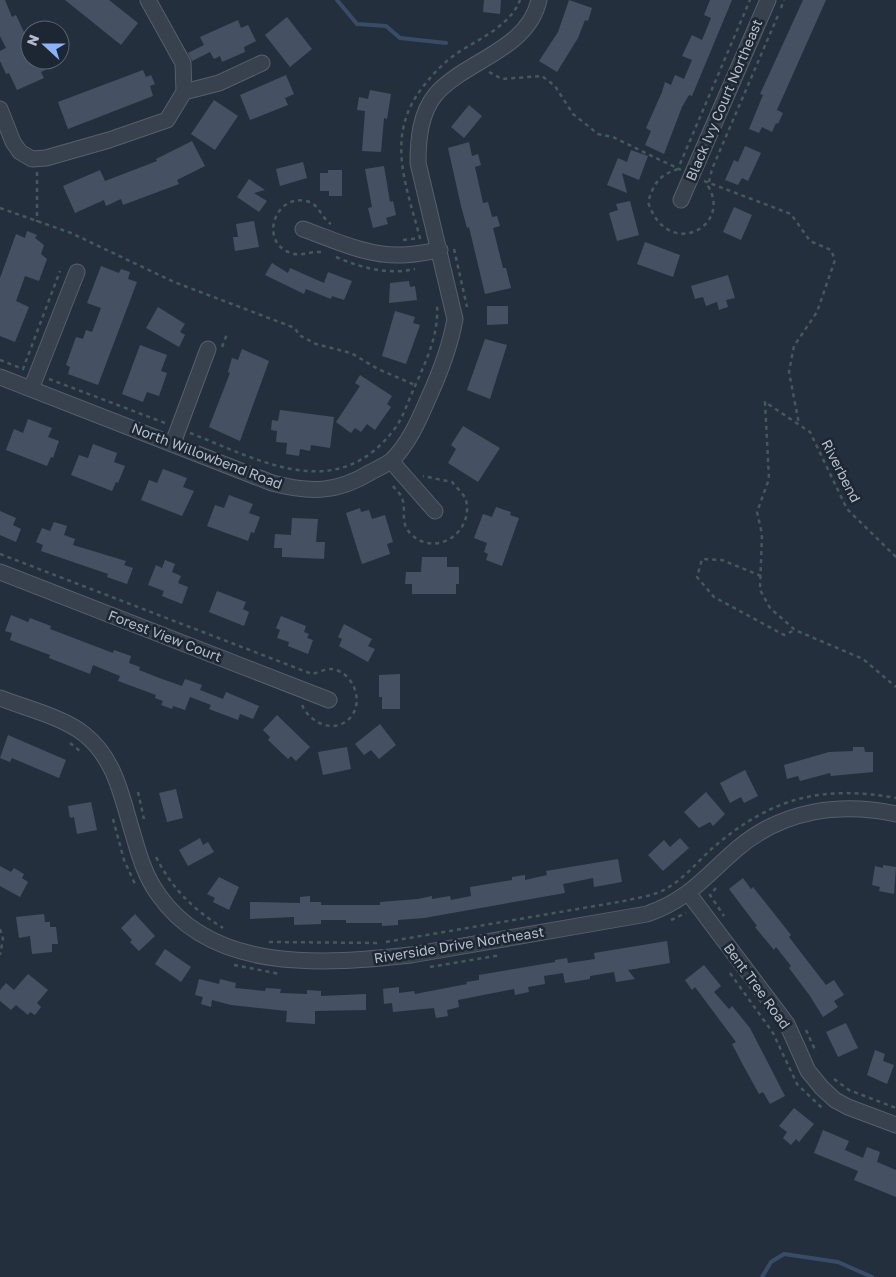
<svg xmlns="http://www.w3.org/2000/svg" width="896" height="1277" font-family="'Golos Text',sans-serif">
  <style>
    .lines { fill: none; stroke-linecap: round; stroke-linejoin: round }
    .stream { stroke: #394c67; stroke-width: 4 }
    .building { fill: #455162 }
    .minor-casing { stroke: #565f6c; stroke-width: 17 }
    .path { stroke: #44595c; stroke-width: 2.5; stroke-dasharray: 4 4; stroke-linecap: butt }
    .minor { stroke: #38414e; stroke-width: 15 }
    .labels { text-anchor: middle; stroke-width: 5; stroke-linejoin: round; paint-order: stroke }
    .street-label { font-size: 14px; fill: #b4bcc9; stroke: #1d2633 }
  </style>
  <rect width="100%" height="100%" fill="#242f3e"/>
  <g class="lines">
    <path class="stream" d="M337 0 357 24 386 26 400 38 446 43
      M762 1277 771 1262 784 1254 838 1262 872 1277"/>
  </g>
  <path class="building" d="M0 0H5L12 17 16 15 30 45V60H44L47 69 41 72 44 78 17 90 9 73 6 74 0 61V51L6 48 0 36Z
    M65 0H109L138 23 121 45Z
    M484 0H501L500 14 483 12Z
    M569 0 592 8 588 21 585 20 578 38 557 72 539 61 558 32Z
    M710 0H732L692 96 689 95 682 107 664 154 645 145 651 131 646 128 662 92 665 82 671 85 675 75 684 79 692 60 682 56 692 35 702 40 711 18 704 15Z
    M803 0H826L777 110 783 113 778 124 776 123 772 132 762 127 759 133 749 129 763 95 760 94Z
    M287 17 312 49 290 67 265 35Z
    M238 20 241 28 248 25 256 41 244 47 245 52 222 62 220 56 214 59 210 52 192 61 188 53 204 45 200 37Z
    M143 70 146 77 151 75 155 84 150 86 153 96 68 129 58 102Z
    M286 75 294 94 285 98 288 105 250 120 240 95Z
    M370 90 391 94 387 119 384 118 381 152 362 151 365 111 357 110 359 97 368 99Z
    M214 100 238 116 215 150 191 134Z
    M469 105 482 116 464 138 451 127Z
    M192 141 205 166 177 180 179 184 123 205 121 199 106 206 104 200 75 213 63 186 100 170 105 181 157 161 156 159Z
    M469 142 472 156 478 154 481 165 475 167 483 203 488 202 492 217 497 216 500 226 493 228 503 268H506L511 288 485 294 469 227 467 228 461 206 448 148Z
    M745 146 761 153 748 181 742 178 738 185 725 180 734 160 738 162Z
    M631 150 648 156 639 180 622 173 627 193 607 185 618 158 627 162Z
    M303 162 307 178 280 186 276 169Z
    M384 166 390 202 393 201 396 215 386 218 388 224 373 228 368 208 372 207 365 169Z
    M328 170H342V196H329V191H320V173H328Z
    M249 179 265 190 254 193 267 201 259 212 237 197Z
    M630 201 639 235 617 241 609 213 618 210 616 204Z
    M734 207 752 215 741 240 723 232Z
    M254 221 259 247 235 251 233 237H238L236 224Z
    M27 231 37 235 35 238 44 245 41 254 47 259 39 281 25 276 16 301 29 307 15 342 0 336V278L16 234 25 238Z
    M645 242 680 255 673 277 637 264Z
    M272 263 288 273 290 268 324 283 328 272 352 281 344 300 332 296 331 299 306 289 304 294 265 275Z
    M101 266 119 273 121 269 130 272 128 279 137 282 98 385 68 374 70 367 66 365 76 337 83 339 86 330 92 332 101 308 87 303Z
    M728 275 735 298 726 300 728 307 719 310 717 302 706 306 703 297 695 299 691 286Z
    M409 281 410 287 415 286 417 300 389 303 390 283Z
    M487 306H508V324L487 325Z
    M158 307 185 324 180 332 185 335 179 347 146 328Z
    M395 311 415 317 413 323 420 325 406 364 382 356Z
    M485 339 507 345 490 399 467 390Z
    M140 345 167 355 161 371 167 373 159 396 147 392 143 402 122 394Z
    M242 349 269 361 240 441 209 427 230 373 228 372 232 358 238 360Z
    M360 375 392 396 387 404 391 407 375 430 367 424 361 432 355 428 351 433 336 422 360 386 355 383Z
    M280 410 334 417 330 448 311 445 310 451 300 449 299 456 286 454 287 443 276 442 277 431 271 430 272 420 278 421Z
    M28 419 52 428 48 437 59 441 53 458 51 457 47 466 6 450 14 429 23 433Z
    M463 426 500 448 478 482 448 463 456 449 451 445Z
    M93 444 117 453 114 462 125 466 118 483 116 482 112 491 71 475 79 455 88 458Z
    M163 469 187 478 183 487 194 491 182 516 141 500 149 480 157 483Z
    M229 495 253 504 249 513 260 517 254 533 251 532 248 541 207 526 215 505 224 508Z
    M496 507 511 512 510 515 519 518 502 566 486 560 488 554 484 552 487 543 474 538 483 514 492 517Z
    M360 508 361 512 369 510 372 519 385 515 393 542 387 544 390 554 362 564 346 513Z
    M0 511 16 518 13 525 21 529 16 542 0 535Z
    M292 518 318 519 316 542H325L324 559 282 557V548H274L275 534 291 535Z
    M54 522 67 526 64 535 75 539 73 545 126 561 124 565 133 568 127 584 107 577 108 574 41 551 43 545 36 542 42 528 50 531Z
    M422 557H447V567H459V584H456V594H412V584H405L406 572H421Z
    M165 560 175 564 172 572 181 576 178 583 188 587 182 604 162 596 164 591 148 585 156 565 162 568Z
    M217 591 246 602 243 609 249 612 244 626 209 612Z
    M11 615 28 622 30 618 51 626 50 629 113 653 114 650 131 656 129 663 140 667 139 670 162 679 182 686 185 679 202 685 200 690 223 699 226 692 259 706 253 719 240 714 238 720 209 709 211 705 190 697 185 710 173 706 172 709 161 705 163 701 155 698 156 695 118 681 120 676 93 665 90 674 49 658 50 655 10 640 12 633 5 631Z
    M281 616 306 626 304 632 309 634 307 638 313 640 308 654 288 646 289 642 277 638 280 630 276 628Z
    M344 624 372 639 368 646 375 649 368 662 339 646 342 639 338 637Z
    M400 674V709H382V697H379V675Z
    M277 715 310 747 296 761 291 756 288 759 268 740 270 737 263 730Z
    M380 724 396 745 379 759 371 750 364 755 355 744Z
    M8 735 66 760 59 778 12 758 10 762 0 758Z
    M347 747 351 769 323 775 318 752Z
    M853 747H864L865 752H873V772L831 776 830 773 800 781 798 776 787 779 784 765 829 752 853 751Z
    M745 770 758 796 744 803 741 797 730 803 720 783Z
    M176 789 183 818 167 822 159 793Z
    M706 792 725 814 713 826 710 822 699 828 684 812Z
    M91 802 97 830 77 834 74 817 70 818 68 806Z
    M200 838 203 845 208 842 214 852 188 866 179 850Z
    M680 838 689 848 663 871 648 855 664 840 670 847Z
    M618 859 622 882 594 887 593 878 563 884 565 893 424 918 398 920V925L382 926V923H346V920H321V924L294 925V917L250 919V902L300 903V897L310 896V902H321V905H380V902L418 899 432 896V899L450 896 451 900 471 896 470 887 512 880V877L525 875V880L547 875 546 871Z
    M883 865 896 867 894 894 879 891 880 887 872 885 875 866 883 868Z
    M0 866 11 872 14 868 24 874 22 878 28 882 20 897 0 886Z
    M219 877 239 887 229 910 213 902 215 898 207 894Z
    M743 878 751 889 753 887 791 935 789 937 826 985 834 980 844 995 834 1001 838 1007 823 1017 810 996 789 968 791 966 776 947 774 950 755 927 757 926 729 889Z
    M44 914 45 922H50V927H56L58 944H52V952L32 954 30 936 19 938 16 917Z
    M135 914 155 936 139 951 130 942 132 940 121 928Z
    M667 941 670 963 628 970 635 979 616 982 614 972 590 976V979L565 983 563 973 544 976 545 984 528 987 529 992 515 995 514 989 458 1000 459 1007 447 1010 448 1016 436 1018 434 1008 393 1012 392 1003 384 1004 383 989 399 987V993L414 991 415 994 467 984 466 982 479 980V975L555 962V960L567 958 568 963 595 959 594 953Z
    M165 949 191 967 181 982 155 964Z
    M704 965 721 986 714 992 729 1009 732 1006 750 1028 785 1096 770 1104 763 1092 759 1094 743 1065 732 1044 736 1042 695 987 692 990 685 980Z
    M28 974 48 990 37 1003 41 1007 35 1015 30 1012 28 1015 16 1005 11 1010 0 1001V990L6 983 14 990Z
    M199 979 219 984 220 979 236 983 235 988 265 991 266 988 281 989 280 993 307 994V990L321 991V996L366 994V1010L315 1011V1024L286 1022 287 1011 231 1005 212 1000 211 1007 201 1004 203 997 195 995Z
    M846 1023 858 1048 838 1057 826 1032Z
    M875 1050 885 1054 883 1061 894 1065 887 1084 867 1075Z
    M794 1108 814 1124 799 1142 796 1139 791 1145 783 1138 787 1132 779 1126Z
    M823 1130 849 1141 845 1150 863 1158 867 1147 880 1152 877 1162 896 1170V1197L854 1180 858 1171 814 1153Z"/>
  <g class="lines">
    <g class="minor-casing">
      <path id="minor" d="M184 92 219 83 262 63
        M0 109 13 142 20 152 32 159 46 158 109 140 167 120 184 92 183 63 148 0
        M681 200 768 0
        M303 229C334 240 366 256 401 255 414 255 427 252 440 250
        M0 377 272 483C310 493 337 493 371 472 377 469 385 465 391 461 408 445 419 420 428 399 440 373 450 347 455 319L418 163C418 140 420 113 436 94 466 60 528 50 539 0
        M31 389 77 272
        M173 443 208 349
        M391 461 435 511
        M0 572 329 700
        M0 698C25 708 63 717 84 734 116 759 122 799 133 834 139 855 145 876 158 894 213 974 326 964 411 955L647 914C690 899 705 876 738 848 783 810 840 802 896 814
        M689 894 787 1024 808 1071 822 1088 835 1100 848 1107 896 1125"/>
    </g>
    <path class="path" d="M781 8 784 0
      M489 72 502 79 542 76 555 86 573 114 598 134 613 137 681 170
      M680 164 750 0
      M678 169C659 175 654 183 648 202 667 261 733 227 708 186L712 169 779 13
      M37 172V222
      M704 181 791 214 810 241 831 250 835 260 817 312 794 346 789 372 799 424
      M0 208 71 233 174 282 295 328 299 335 316 344 351 353 378 369 415 385
      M403 240 420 238C406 185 385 136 422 88 435 71 448 58 467 47 487 35 511 23 520 0
      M454 249 467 307
      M321 252C310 251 301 257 291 253 259 243 274 194 306 201 320 204 320 217 331 224
      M336 257C362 268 387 275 415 269
      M222 347 227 334
      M0 360 23 369 60 271
      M49 379 165 423
      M190 433C262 461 338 506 396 427 403 417 407 404 412 393 424 365 439 337 437 306
      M393 486C395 489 401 494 402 498 407 511 399 522 411 534 435 558 474 533 466 500 464 494 456 487 452 482L423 476
      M0 554 312 674C317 673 325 669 331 669 353 671 365 702 350 718 334 735 309 722 302 705
      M896 557 847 509 810 432 765 402 769 479 757 512 762 534 760 590 770 608 795 630 863 659 896 687
      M761 576 722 560 702 559 697 577 714 597 784 635 795 630
      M70 743 81 752
      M138 792 144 819
      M113 819 124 860 135 884
      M156 857C173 890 193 909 223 928
      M716 888 710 895 724 916
      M671 920 686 913
      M0 929 3 939 0 955
      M269 942 381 943
      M386 942 624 901C635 898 647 897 657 893 681 884 697 861 716 845 774 797 822 785 896 798
      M234 965 280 974
      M430 967 501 955
      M730 973 773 1033 797 1084 822 1108
      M806 1030 816 1052
      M834 1079 849 1090 896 1108"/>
    <use href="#minor" class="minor"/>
  </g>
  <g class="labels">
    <g class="street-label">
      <text transform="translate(724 100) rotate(-67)" y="5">Black Ivy Court Northeast</text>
      <text transform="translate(207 456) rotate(21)" y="5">North Willowbend Road</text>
      <text transform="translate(841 471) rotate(63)" y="5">Riverbend</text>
      <text transform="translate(165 636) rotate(21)" y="5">Forest View Court</text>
      <text transform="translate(459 945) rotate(-9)" y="5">Riverside Drive Northeast</text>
      <text transform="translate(757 986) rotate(54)" y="5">Bent Tree Road</text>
    </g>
  </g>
  <g transform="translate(45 45) rotate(291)"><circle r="24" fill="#1d2633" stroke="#59626f"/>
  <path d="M0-4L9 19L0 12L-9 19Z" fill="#8ab4f8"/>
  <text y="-8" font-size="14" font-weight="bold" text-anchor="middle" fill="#b4bcc9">N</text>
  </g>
</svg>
